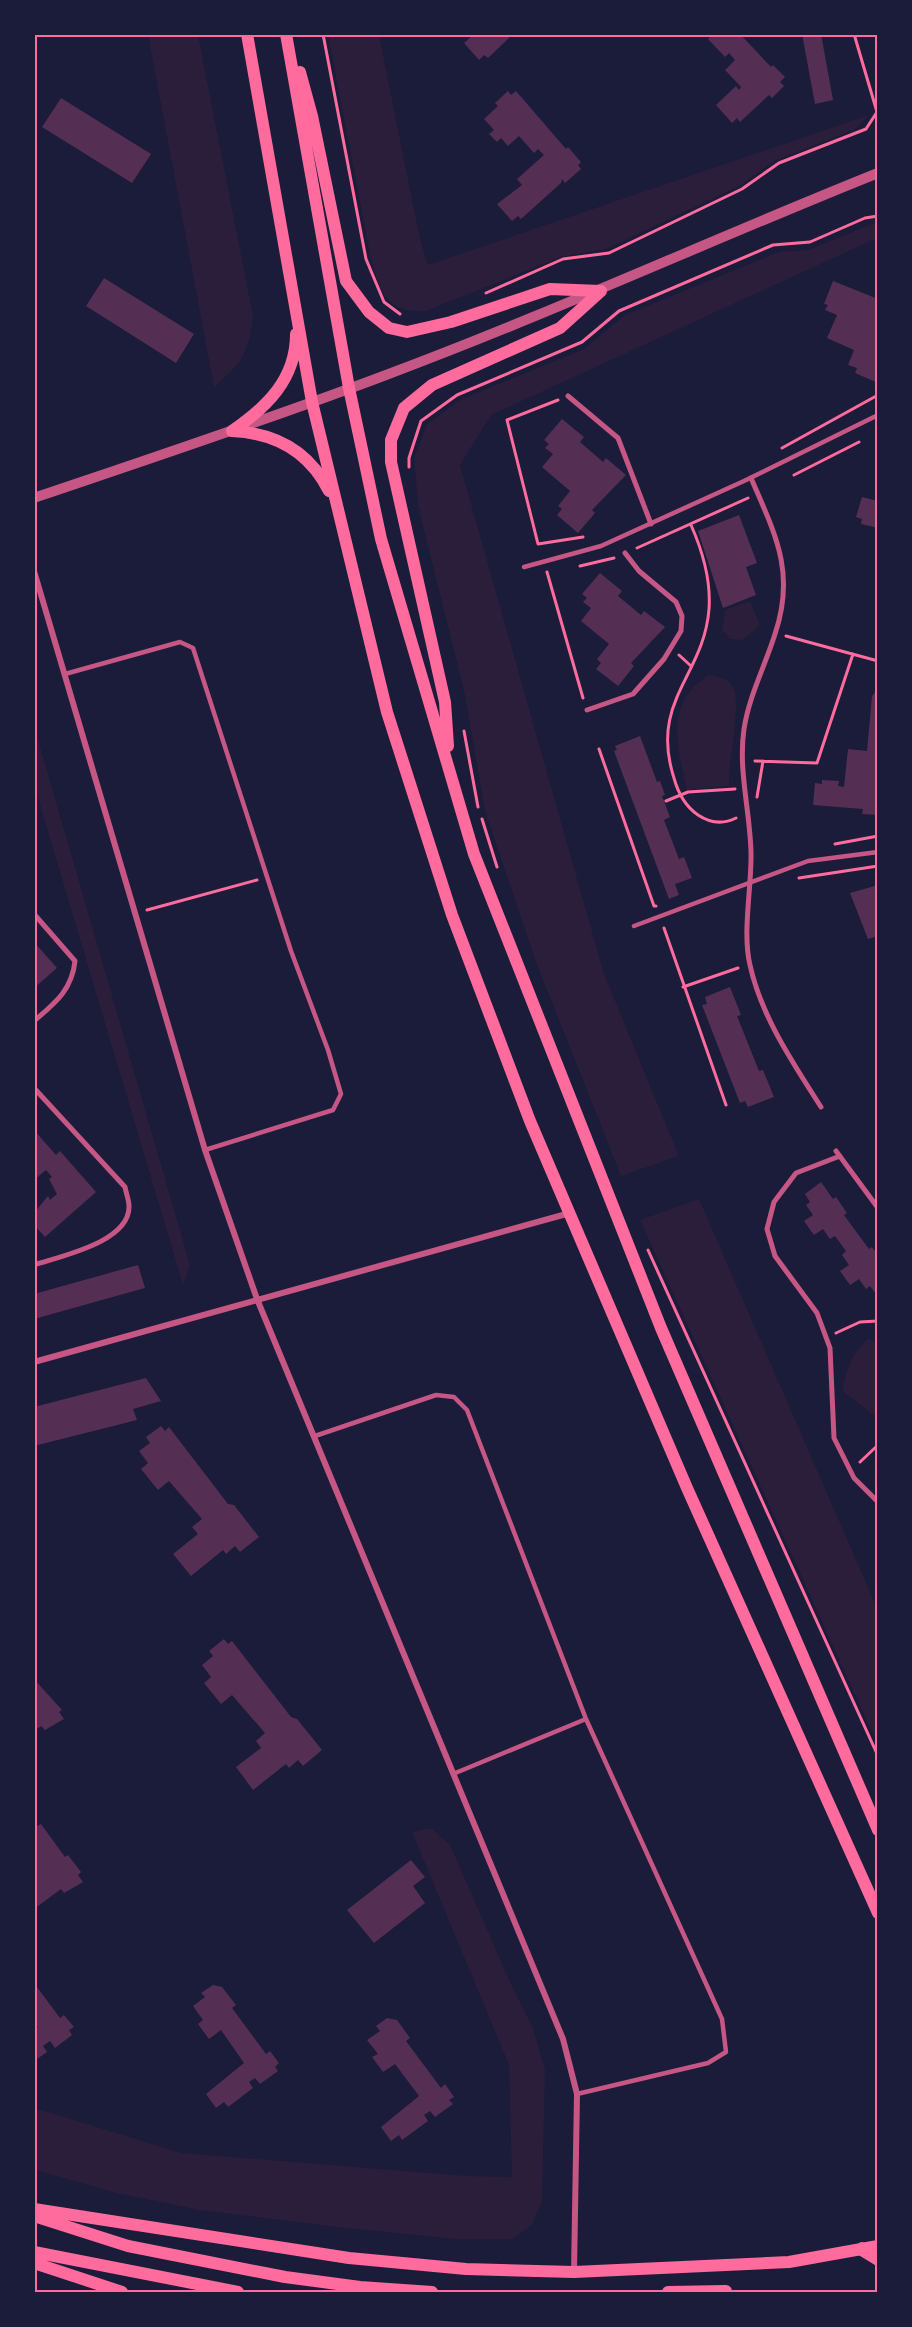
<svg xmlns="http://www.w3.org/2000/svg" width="912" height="2327" font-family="'IBM Plex Serif',serif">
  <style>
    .green { fill: #2a1e3b }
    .building { fill: #542f53 }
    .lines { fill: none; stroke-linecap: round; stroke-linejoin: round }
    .path { stroke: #ff6b9d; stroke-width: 3 }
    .service { stroke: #c65784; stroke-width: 4.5 }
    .pedestrian { stroke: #c65784; stroke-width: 5 }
    .minor { stroke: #c65784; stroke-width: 6 }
    .tertiary { stroke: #c65784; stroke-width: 10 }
    .secondary { stroke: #ff6b9d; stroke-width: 12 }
    .neatline { fill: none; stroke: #ff6b9d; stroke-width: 2 }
  </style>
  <rect width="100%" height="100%" fill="#1b1b3a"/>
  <path class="green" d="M148 35H198L253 316C249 352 242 364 214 387Z
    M328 35H379L420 239 428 265 869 115 854 130 776 160 739 186 606 249 564 256 426 311C386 313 381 294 371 259Z
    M872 224 877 225V238L491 415 460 465 604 974 679 1156 621 1176 536 962 485 811 465 695 418 505 414 458 427 424 462 399 584 349 625 315 779 252 808 250Z
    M750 601 760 625 743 640 730 639 722 630 725 610Z
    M709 675C718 677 728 678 733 687 742 703 728 762 729 786L687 790C677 747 664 702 709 675Z
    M34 726 190 1265 183 1285 35 788Z
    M699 1199 877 1608V1743L640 1220Z
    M868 1339 877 1342V1418L843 1391C846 1369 851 1354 868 1339Z
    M431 1828 450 1845 511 1984 533 2028 545 2070 542 2202 532 2225 513 2239H454L337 2227 199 2210 117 2193 35 2170V2108L181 2153 467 2176 512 2177 509 2065 412 1832Z"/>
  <path class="building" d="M474 34H513L488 58 484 55 479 60 464 43Z
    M713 34H740L771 67 773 65 785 77 780 82 784 86 772 98 769 95 740 122 737 118 732 123 716 105 736 86 739 90 741 87 725 70 735 60 729 53 725 57 708 39Z
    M802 34H821L833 100 815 104Z
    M508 91 511 95 516 91 566 149 568 147 581 162 578 165 581 169 565 183 562 179 561 183 521 219 518 216 512 221 497 204 522 185 517 179 544 155 538 149 534 153 519 136 508 146 501 138 497 142 489 134 494 130 484 119 498 106 495 103Z
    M61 98 151 154 132 183 42 127Z
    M104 278 194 334 176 363 86 306Z
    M833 281 878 299V383L855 373 857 368 848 365 854 350 827 338 837 315 825 310 828 305 824 304Z
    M562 419 584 437 580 442 603 462 606 458 626 475 592 510 595 513 578 533 557 515 562 509 558 506 570 491 542 467 553 454 545 448 549 444 544 440Z
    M862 497 878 501V528L861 524 862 519 856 517Z
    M739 515 757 563 746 567 756 595 723 608 698 531Z
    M600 573 622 591 618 596 641 615 644 611 665 627 631 663 634 666 618 686 596 669 601 663 597 659 609 644 581 621 591 608 583 602 587 598 582 594Z
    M878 688V815L862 814 863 809 813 805 815 783 822 784V780L839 781 838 786 844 787 848 749 867 751 872 696Z
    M640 736 657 782 660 781 665 795 662 796 670 817 664 820 679 859 684 857 692 878 675 884 679 895 669 899 614 751 617 750 615 746Z
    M878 885V936L868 939 850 893Z
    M34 942 57 968 34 988Z
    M730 987 741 1015 737 1016 759 1071 763 1070 774 1097 748 1107 745 1101 740 1103 702 1005 707 1004 705 997Z
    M34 1130 56 1155 60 1151 96 1192 45 1237 34 1225V1213L48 1196 50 1200 57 1194 49 1179 52 1177 46 1170 34 1180Z
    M821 1182 833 1199 836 1197 847 1213 844 1215 869 1249 872 1247 878 1255 876 1294 870 1286 866 1289 859 1279 850 1285 840 1271 849 1265 842 1255 846 1251 835 1236 830 1239 823 1229 814 1235 804 1221 813 1215 806 1205 810 1202 805 1194Z
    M138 1265 145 1288 34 1319V1294Z
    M146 1378 161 1401 133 1409 137 1420 34 1446V1407Z
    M161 1426 165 1431 169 1427 228 1504 234 1505 259 1537 240 1552 235 1546 226 1554 223 1550 191 1576 173 1554 198 1534 192 1527 202 1519 169 1481 158 1490 141 1469 148 1463 139 1451 150 1443 146 1437Z
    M224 1639 228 1644 232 1641 291 1717 297 1719 322 1750 303 1766 298 1760 289 1768 286 1764 253 1790 236 1767 261 1748 256 1741 265 1733 232 1695 221 1704 204 1683 211 1677 202 1665 213 1656 209 1651Z
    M34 1679 62 1710 59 1712 64 1719 45 1730 41 1726 34 1731Z
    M34 1823 37 1826 41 1824 65 1857 68 1855 81 1872 78 1875 83 1882 64 1893 61 1889 34 1909Z
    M411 1860 425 1877 413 1886 425 1903 374 1943 347 1910Z
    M34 1983 60 2018 64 2015 74 2027 69 2030 72 2035 55 2048 50 2041 43 2046 47 2052 34 2061V2030L38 2027 34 2021Z
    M213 1985 222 1987 236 2005 232 2008 266 2054 270 2051 279 2063 275 2067 278 2071 260 2084 255 2078 249 2082 253 2088 228 2107 224 2102 216 2108 206 2094 244 2063 221 2030 209 2039 198 2024 203 2020 193 2006 205 1997 201 1993Z
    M387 2018 397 2020 410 2038 406 2041 441 2088 445 2084 454 2097 449 2100 453 2104 435 2117 430 2111 424 2115 428 2121 402 2140 399 2135 391 2141 381 2127 419 2096 395 2064 383 2072 372 2057 378 2054 367 2040 380 2031 376 2026Z"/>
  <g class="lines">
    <path class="path" d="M323 34 366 259 384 302 400 314
      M486 293 563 259 609 253 742 189 779 163 866 129 877 112 854 34
      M558 400 507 420 538 544 583 537
      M782 448 878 395
      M409 467V458L421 421 457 395 582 342 619 311 773 245 810 242 865 218 878 216
      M794 475 859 442
      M691 525C703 552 711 580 709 609 704 676 649 701 674 778 678 793 685 806 698 815 710 823 722 825 736 818
      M637 548 748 498
      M580 566 614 558
      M547 572 583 698
      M786 636 878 661
      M679 655 691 666
      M464 731 478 807
      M599 749 654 906H656
      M755 761 817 763 853 654
      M757 797 763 761
      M666 801 688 792 735 789
      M482 819 497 867
      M835 844 878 836
      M799 878 878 866
      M147 910 257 880
      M664 928 726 1105
      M683 987 738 968
      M648 1250 878 1756
      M836 1333 860 1322 878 1321
      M860 1462 878 1445"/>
    <path class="service" d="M524 567 601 546 744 481 878 415
      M65 674 180 642 193 648 291 951 328 1050 341 1094 333 1110 205 1150
      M634 926 808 861 878 852
      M315 1436 436 1395 454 1397 467 1410 586 1719 722 2019 726 2052 708 2063 577 2094
      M453 1774 586 1719"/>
    <path class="pedestrian" d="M568 396 618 438 651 524
      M751 478C775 534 796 572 775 634 765 666 749 696 744 729 738 770 750 811 751 852 752 886 742 932 750 965 761 1016 793 1063 821 1107
      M587 710 633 694 664 659 681 631 682 616 676 602 639 571 625 553
      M34 914 75 961C72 990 55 1003 34 1021
      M34 1088 125 1187C126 1193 129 1200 129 1206 130 1242 61 1256 34 1265
      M836 1151 878 1208
      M840 1156 796 1173 774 1202 767 1229 775 1256 817 1313 830 1348 834 1438 854 1478 878 1502"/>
    <path class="minor" d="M34 571 205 1150 257 1299 563 2039 577 2094 574 2272
      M34 1362 570 1213"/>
    <path class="tertiary" d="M34 498C152 458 270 419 386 375 552 313 713 239 878 173"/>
    <path class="secondary" d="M247 34 312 402 387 712 452 915 530 1121 687 1488 878 1913
      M286 34 349 388 381 539 474 854 661 1328 878 1830
      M300 72 312 116 346 281 369 312 389 328 407 332 451 322 550 289 601 291
      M232 431C267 407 296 379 296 334
      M232 431C276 433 309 451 329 491
      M448 746 445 702 391 462V440L404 408 432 385 560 328 601 291
      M34 2209 349 2258 466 2269 574 2272 789 2262 878 2246
      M34 2216 128 2246 285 2277 360 2287 432 2292
      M862 2248 860 2249 878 2260
      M34 2252 238 2292
      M34 2263 122 2292
      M668 2292 726 2291"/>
  </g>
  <rect width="912" height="2327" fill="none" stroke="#1b1b3a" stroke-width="72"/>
  <rect x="36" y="36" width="840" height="2255" class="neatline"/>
</svg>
